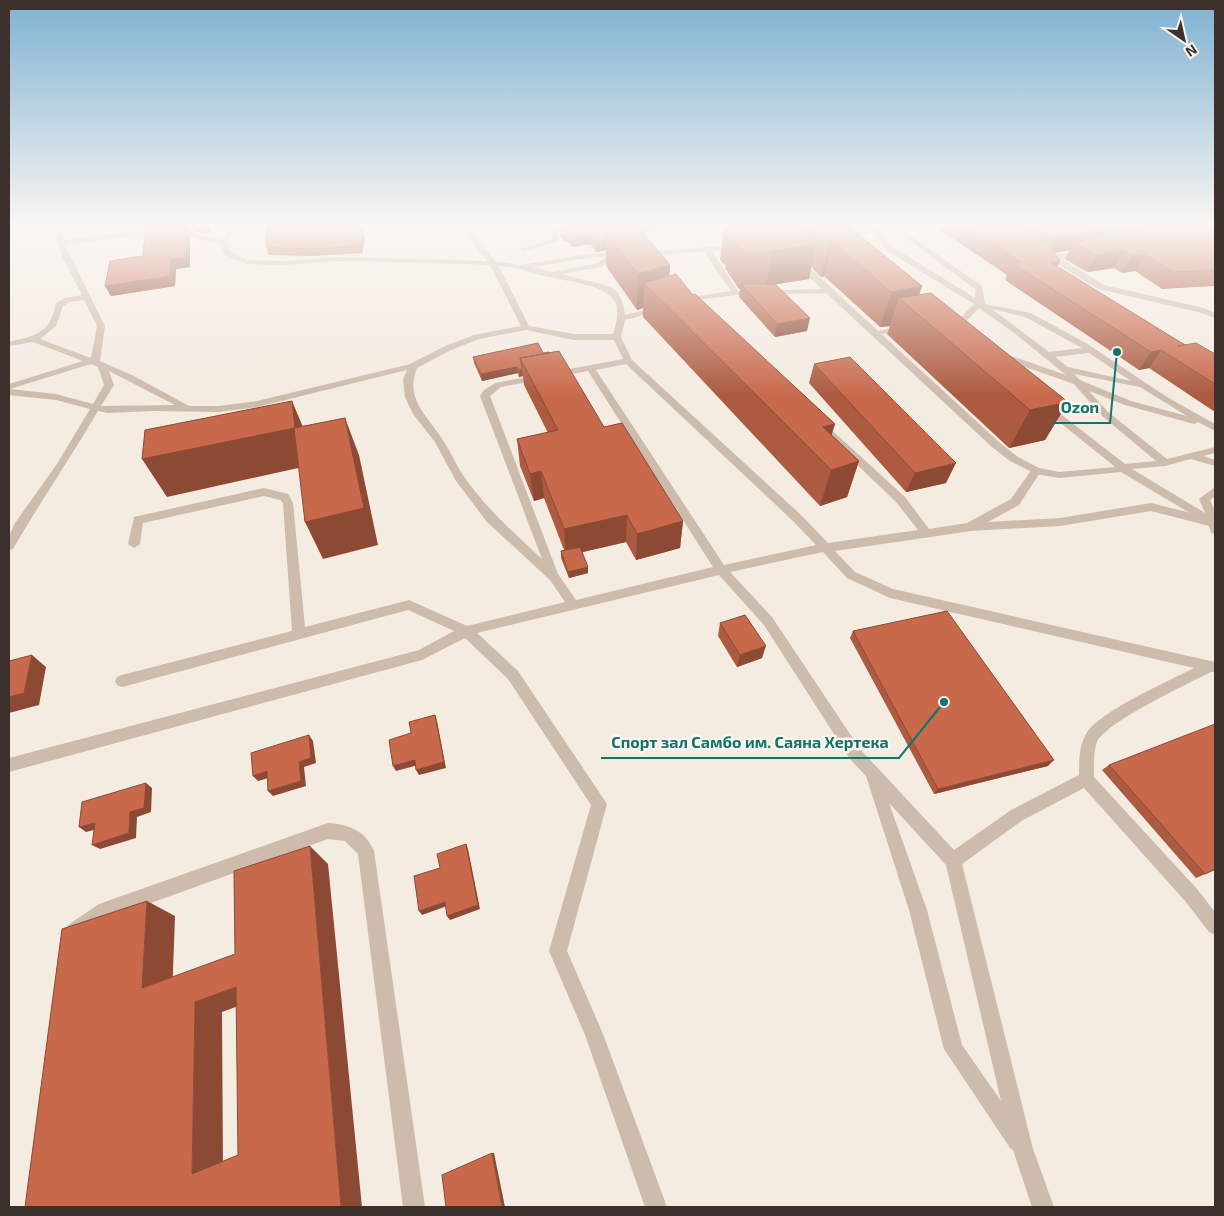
<svg xmlns="http://www.w3.org/2000/svg" width="1224" height="1216" font-family="'Exo 2',sans-serif">
  <style>
    .lines { fill: none; stroke-linecap: round; stroke-linejoin: round }
    .service { fill: #cdbbac; fill-rule: evenodd }
    .minor { fill: #cdbbac; fill-rule: evenodd }
    .wall { fill: #ac5a40 }
    .shaded-wall { fill: #8c4a34 }
    .building { fill: #c8694b; stroke: #8c4a34; fill-rule: evenodd }
    .leader { fill: none; stroke: #0f766e; stroke-width: 2 }
    .callout-dot { fill: #0f766e; stroke: #fbf5ee; stroke-width: 2 }
    .callout-label { font-size: 16px; text-anchor: middle; font-weight: bold; fill: #0f766e; stroke: #fbf5ee; stroke-width: 5; stroke-linejoin: round; paint-order: stroke }
  </style>
  <rect width="100%" height="100%" fill="#f4ebe1"/>
  <g class="lines">
    <path class="service" d="M53 226H59L64 240 159 228 190 230 205 237 224 241V243L222 244 201 240 189 234 159 232 65 245 105 326 100 361 134 376 189 406H219L257 401 410 364 445 346 474 335 521 326 489 263 493 261 497 263 529 326 574 334H613C616 325 619 313 616 303 606 279 539 281 518 267L522 265 553 272 597 263 616 251H619V255L602 267 561 274C574 278 605 283 615 290 622 296 624 307 625 315L662 306V310L625 320 621 337 632 360 801 515 828 543 918 530 897 503 817 426 815 424 820 421 823 422 905 497 929 529 967 523 1011 499 1032 469 1036 468 1041 471 1019 505 988 522 1060 518 1151 503 1207 517 1199 499 1215 487V496L1210 500 1215 511V534L1211 533 1209 526 1151 511 1060 526 971 531 835 551 855 572 893 589 1215 662V672H1211C1188 684 1107 721 1097 742 1093 752 1094 766 1094 777L1197 889 1215 912V935L1209 932 1185 901 1084 788 1023 820 962 864 1033 1149 1054 1207H1032L1013 1150 1010 1148 944 1049 909 910 866 776 850 759 764 625 719 575 477 633 518 671 607 804 567 951 603 1034 667 1207H645L585 1035 549 951 591 805 508 679 465 638 422 660 9 772V758L419 650 454 631 408 610 122 687 117 685 115 681 117 677 122 675 292 631 283 503 280 500 264 496 143 523 140 544 134 548 128 544 134 517 264 488 288 494 293 503 305 627 409 600 467 626 565 602 550 580 487 522 456 481 435 442 413 414 405 397 403 379 407 370 257 407 219 412 152 411 107 413 98 411C71 457 40 502 13 549L9 550V536L15 523 57 464 90 409 56 400 9 395V384L83 361 33 342 9 346V342C24 338 44 336 51 319 54 314 54 308 56 303L65 298 82 295 61 254ZM84 300 97 326 91 358 40 339 56 326 63 306 70 302ZM526 330 574 340H614L623 359 495 383 484 390 480 396 542 559C514 533 487 509 465 478 457 467 452 454 444 442 429 416 404 401 417 368L451 350 479 339ZM91 364 98 367 104 385 93 404 56 394 10 389ZM626 364 793 521 816 545 724 565 596 370ZM109 371 175 405 101 406 114 385ZM588 371 713 567 576 600 558 574 490 396 501 387ZM823 552 847 578 890 598 1194 668C1169 681 1100 711 1086 734 1079 746 1079 761 1079 775L1011 810 954 850 860 749 772 617 730 572ZM889 803 946 865 1001 1101 962 1045 927 910Z
      M558 226H568L558 231V241L524 251 520 249 552 239 551 230Z
      M894 227H898L982 286 985 304 1031 313 1086 343 1167 397 1215 424V431L1198 422 1194 424 1125 405 1089 391 1108 412 1167 459 1215 447V453L1203 456 1215 460V466L1191 459 1165 466 1119 470 1043 409V405H1049L1125 464 1156 461 1102 416 1074 384 997 357V353H1003L1066 375 1014 333 979 308 956 332H950V328L974 304 884 249 872 231 877 230 890 245 975 298V289L894 229ZM992 309 1025 317 1082 348 1049 352ZM1089 353 1131 381 1068 367 1055 357ZM1074 374 1140 387 1187 416 1131 401 1080 380Z
      M703 247H709L738 291 829 289 833 291 829 293 736 295 680 302V298H683L731 291 702 249Z
      M1051 256H1057L1104 285 1204 308 1215 313V318L1198 312 1098 289 1051 260Z
      M904 325 908 327 907 329 874 336 870 333Z
      M328 823C348 824 366 831 374 851L425 1207H403L358 854 345 841 328 839 104 920 74 940 68 937 65 931 68 925 99 904Z"/>
    <path class="minor" d="M233 226H240L226 242 231 252 248 260 284 261 339 257 487 261 460 226H467L495 261 522 265 581 255 623 251 627 253 623 255 581 259 522 269 493 265 395 262 339 261 284 265 247 264 225 255 219 242Z
      M892 226H910L840 238 837 236Z
      M738 245 742 247 741 249 643 256 639 254 643 252Z
      M1083 250H1086V254C1073 257 1049 265 1037 258 1041 256 1075 252 1083 250Z
      M795 260H801L1000 443 1018 457 1039 468 1059 472 1127 466 1215 519V528L1121 472 1059 478 1036 474 1010 461 992 447 795 264Z"/>
  </g>
  <path class="wall" d="M146 226H215L210 227V232L201 233 190 228H186L190 237V267L176 269 175 286 111 296 105 286 143 256Z
    M559 226H657V230L642 233 670 265 669 276 693 295 835 424 831 435 859 461 847 497 820 506 643 317V308L637 310 606 266V250L596 252 590 244 573 247 567 241H565L560 236Z
    M724 226H848L922 286 919 295 1068 402 1045 440 1009 448 887 334 890 326 880 327 824 276 821 277 811 267 809 279 776 284 807 331 775 337 739 297 740 289H739L725 268 726 266 720 260Z
    M934 226H1215V287L1214 286 1162 289 1135 271 1122 273 1114 268 1087 272 1065 259 1070 250 1055 253 1060 261 1057 267 1185 345 1215 354V412L1149 368 1139 370 1005 280 1007 275Z
    M365 238 362 253 312 256 269 255 266 247Z
    M543 353 683 521 680 548 636 560 626 542 582 552 588 573 569 578 561 558V551L564 550 544 498 534 501 520 466 517 439 548 433 524 385 523 376 519 377 518 373 482 381 474 363 473 357Z
    M814 364 946 483 906 492 809 383Z
    M720 623 762 658 737 667 718 636Z
    M853 631 1048 766 934 794 850 638Z
    M1109 765 1215 870 1196 878 1102 770Z"/>
  <path class="shaded-wall" d="M198 226H215L210 227V232L201 233Z
    M362 226 365 238 362 253 361 246Z
    M634 226H657V230L619 238Z
    M1121 226H1198L1074 242 1070 250 1045 255 1053 238Z
    M186 227 190 237V267L176 269 175 286 111 296 105 286 171 259Z
    M564 232H567V241H565Z
    M590 235V244L573 247V238Z
    M606 241V250L596 252V243Z
    M830 242H833L824 276 821 277Z
    M816 244 809 279 766 286 772 254 770 252Z
    M1123 251 1114 268 1087 272 1096 255Z
    M1145 254 1135 271 1122 273 1132 256Z
    M1060 261 1052 278 1050 262Z
    M670 265 668 300 644 283 643 308 637 310 638 274Z
    M922 286 914 311 899 298 890 326 880 327 891 292Z
    M810 318 807 331 775 337 777 324Z
    M1161 350 1149 368 1139 370 1151 352Z
    M517 367 518 373 482 381 481 374Z
    M522 369 523 376 519 377V370Z
    M292 401 308 439 312 465 167 497 142 459Z
    M1068 402 1045 440 1009 448 1030 410Z
    M345 418 359 455 378 545 323 559 305 522Z
    M835 424 824 459 823 427Z
    M859 461 847 497 820 506 831 470Z
    M956 463 946 483 906 492 915 473Z
    M541 471 544 498 534 501 530 474Z
    M627 515 626 542 566 556 564 529Z
    M683 521 680 548 636 560 637 534Z
    M588 567V573L569 578 568 572Z
    M766 646 762 658 737 667 740 655Z
    M32 655 46 667 39 705 9 713V697Z
    M435 715 437 721 446 768 419 775 416 770Z
    M309 735 313 741 316 763 304 767 306 786 273 796 268 791 299 762Z
    M415 760 418 765 396 771 393 766Z
    M1054 760 1048 766 934 794 938 789Z
    M267 771 272 777 258 781 253 776Z
    M146 783 152 788 151 812 137 817 136 838 100 849 92 845 130 812Z
    M95 823 102 828 86 832 79 827Z
    M466 844 468 849 480 909 450 920 447 916Z
    M310 846 328 864 362 1207H341Z
    M147 901 175 916 172 998 142 988Z
    M445 902 447 906 422 915 419 911Z
    M236 987 260 998 222 1012 223 1172 192 1174 195 1002Z
    M492 1153H494L505 1207H502Z"/>
  <path class="building" d="M146 226 186 227V257L171 259 170 276 105 286 110 261 143 256Z
    M267 226H362L363 231 361 246 309 249 266 247Z
    M559 226H615L606 232V241L596 243 590 235 573 238 567 232H564Z
    M615 226H637L670 265 638 274 606 232Z
    M724 226H795L816 244 770 252 772 254H744L730 234H732Z
    M810 226H848L922 286 891 292 833 242H830Z
    M965 226H1016L1047 244 1060 261 1050 262 1185 345 1178 346 1196 343 1215 354V384L1161 350 1151 352 1012 263 1021 262Z
    M1031 226H1121L1053 238Z
    M1163 226H1215V270L1173 272 1145 254 1132 256 1123 251 1096 255 1074 242Z
    M676 274 693 295 695 294 835 424 823 427 859 461 831 470 644 283Z
    M741 284H775L810 318 777 324Z
    M931 293 1068 402 1030 410 899 298Z
    M538 343 543 353 549 352 550 353 520 358 522 369 519 370 517 367 481 374 473 357Z
    M559 351 604 427 622 423 683 521 637 534 627 515 564 529 541 471 530 474 517 439 558 430 520 358Z
    M850 357 956 463 915 473 814 364Z
    M292 401 295 428 142 459 145 430Z
    M345 418 364 508 305 522 294 428Z
    M580 547 588 567 568 572 561 551Z
    M947 611 1054 760 938 789 853 631Z
    M745 615 766 646 740 655 720 623Z
    M32 655 24 693 9 697V661Z
    M435 715 444 762 416 770 415 760 393 766 389 740 411 733 409 722Z
    M1215 724V869L1205 874 1109 765Z
    M309 735 311 758 299 762 301 781 268 791 267 771 253 776 251 753Z
    M146 783 144 808 130 812 129 833 92 845 95 823 79 827 82 802Z
    M466 844 478 905 447 916 445 902 419 911 414 876 440 868 437 854Z
    M310 846 341 1207H238V1206L235 1207H25L62 929 147 901 142 988 235 954 234 871ZM236 987 238 1155 192 1174 195 1002Z
    M492 1153 502 1207H446L442 1175Z"/>
  <linearGradient id="sky" x2="0" y2="1"><stop stop-color="#7eb2d2"/><stop offset="0.57" stop-color="#faf6f2"/><stop offset="1" stop-color="#faf6f2" stop-opacity="0"/></linearGradient>
  <rect width="1224" height="396" fill="url(#sky)"/>
  <path class="leader" d="M1117 352L1110 423H1051M944 702L899 758H601"/>
  <g class="callout-dot">
    <circle cx="1117" cy="352" r="5"/>
    <circle cx="944" cy="702" r="5"/>
  </g>
  <g class="callout-label">
    <text x="1080" y="413">Ozon</text>
    <text x="750" y="748">Спорт зал Самбо им. Саяна Хертека</text>
  </g>
  <rect width="1224" height="1216" fill="none" stroke="#3b302b" stroke-width="20"/>
  <g transform="translate(1184 40) rotate(146)" stroke="#fbf5ee" stroke-width="4" paint-order="stroke">
  <path d="M0-4L9 19L0 12L-9 19Z" fill="#3b302b"/>
  <text y="-8" font-size="14" font-weight="bold" text-anchor="middle" fill="#3b302b">N</text>
  </g>
</svg>
